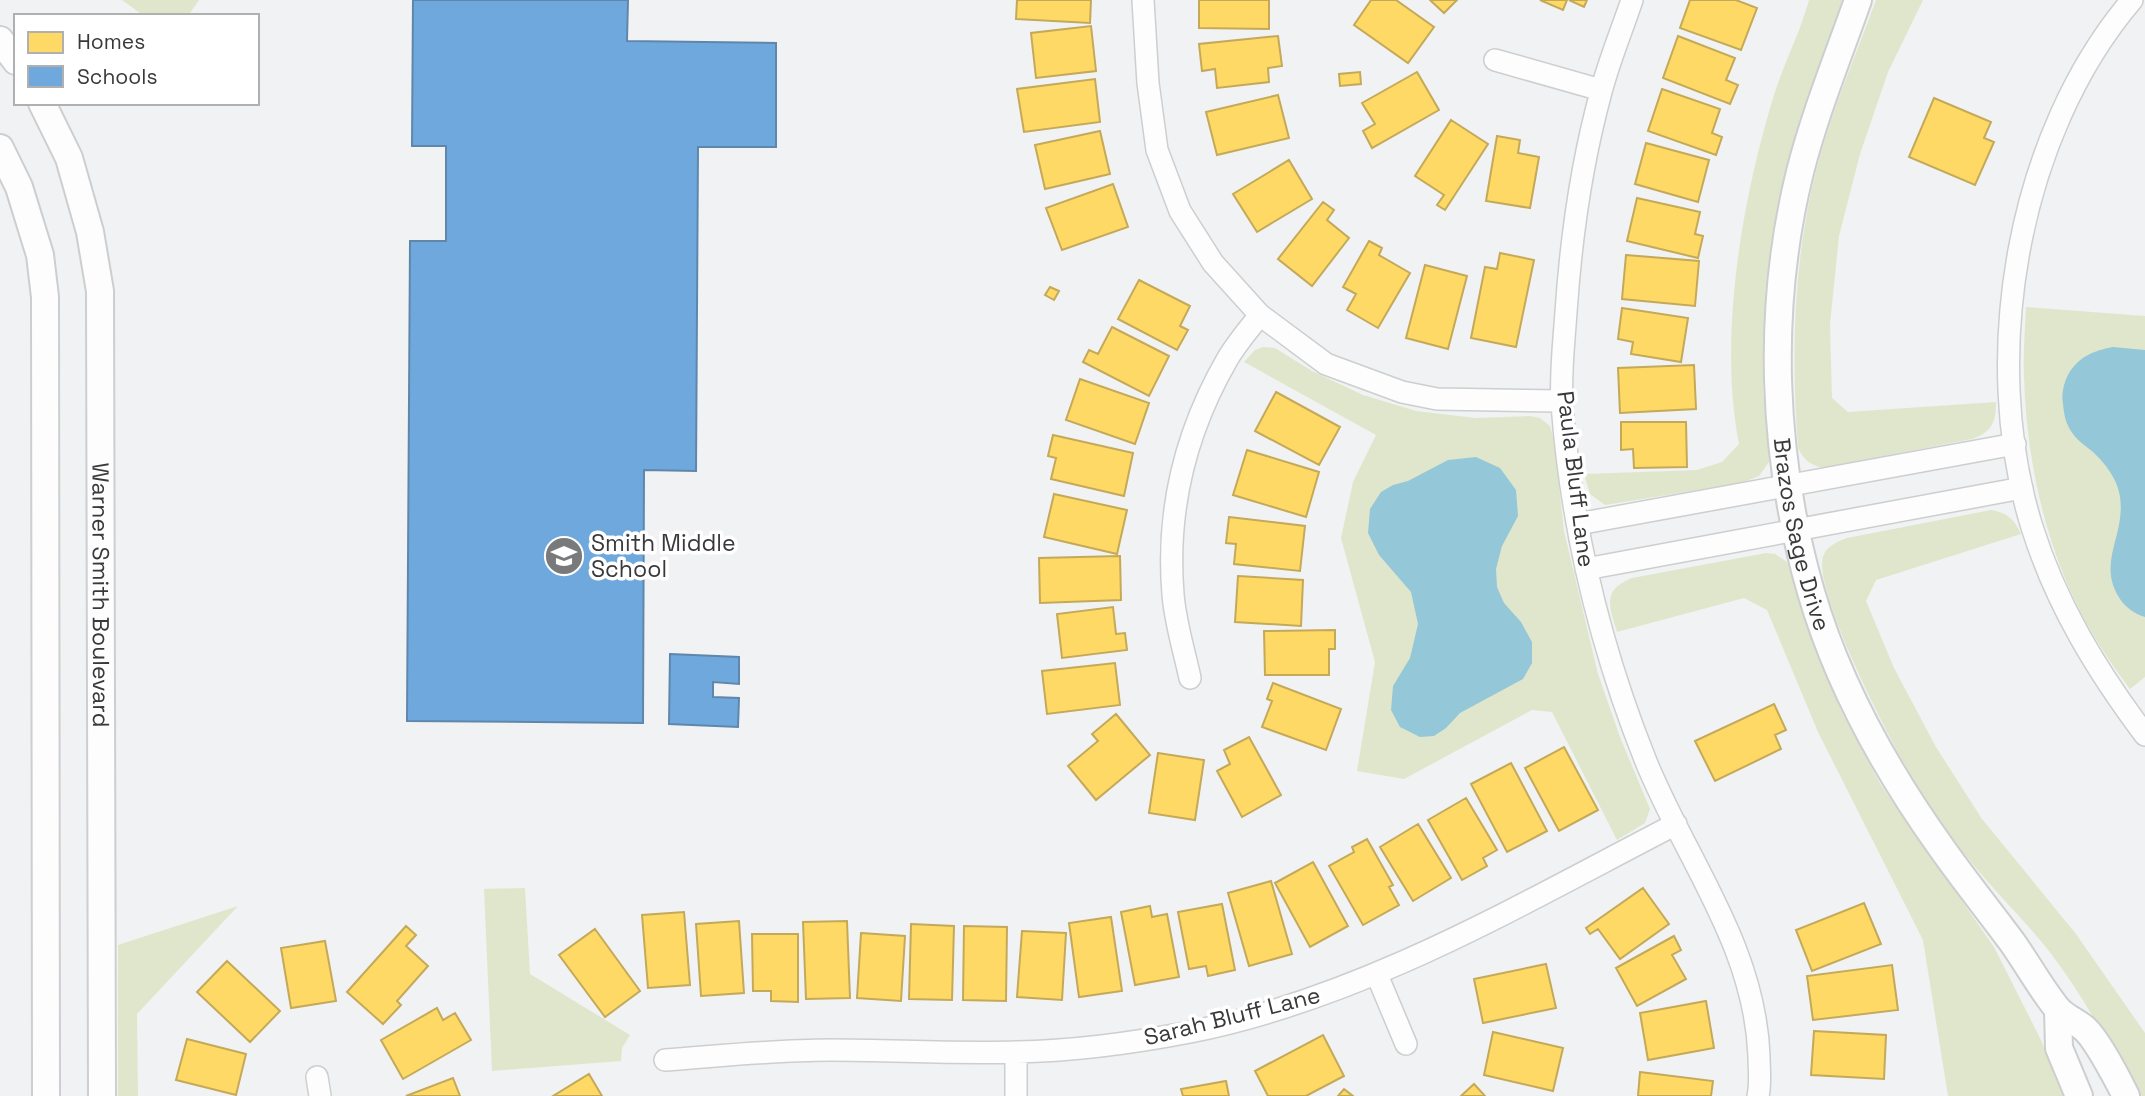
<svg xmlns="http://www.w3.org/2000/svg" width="2145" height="1096" font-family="'Space Grotesk',sans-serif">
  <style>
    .green { fill: #e0e6cb }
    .water { fill: #94c7d8 }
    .homes { fill: #ffd966; stroke: #c4a959; stroke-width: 2 }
    .schools { fill: #6fa8dc; stroke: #5f87ac; stroke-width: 2 }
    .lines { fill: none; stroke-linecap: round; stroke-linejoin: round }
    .minor-casing { stroke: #cdcecf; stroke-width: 24 }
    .tertiary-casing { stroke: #cdcecf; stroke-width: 30 }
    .minor { stroke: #fdfdfd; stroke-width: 21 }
    .tertiary { stroke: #fdfdfd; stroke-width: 26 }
    .labels { text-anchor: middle; stroke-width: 7; stroke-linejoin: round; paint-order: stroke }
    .street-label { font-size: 23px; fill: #39393b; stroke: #fff }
    .poi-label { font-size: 23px; fill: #39393b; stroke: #fff; text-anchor: start }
  </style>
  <rect width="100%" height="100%" fill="#f1f2f3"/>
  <path class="green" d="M122 0H199L188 16H144Z
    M1809 0H1844L1796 132 1777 217 1765 311 1763 388 1770 450 1769 462 1759 476 1741 483 1605 505 1590 494 1584 474 1697 470 1722 462 1739 444C1718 337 1742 199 1774 95 1784 63 1800 33 1809 0Z
    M1876 0H1923L1888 72 1860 154 1839 236 1830 324 1832 398 1848 412 1996 402C1996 422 1992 432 1972 439L1823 468C1810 465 1804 460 1798 448 1791 352 1793 261 1817 167 1832 110 1856 55 1876 0Z
    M2026 307 2145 316V677L2130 689C2109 661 2089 631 2074 599 2042 530 2026 452 2024 377 2023 354 2025 330 2026 307Z
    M1263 347 1275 348 1312 371 1363 395 1416 411 1476 418 1530 416 1540 418 1550 426 1554 440 1564 531 1598 674 1620 737 1650 809 1645 823 1617 840 1552 712 1532 710 1404 779 1357 771 1375 662 1341 538 1353 482 1376 435 1244 362 1255 350Z
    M1991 510C2008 513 2014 519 2021 534L1876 580 1866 601 1894 668 1936 747 1982 819 2076 934 2145 1033V1096H2138C2111 1048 2083 995 2049 951 2026 922 1999 896 1975 867 1958 847 1943 825 1928 803 1903 768 1812 593 1823 557 1826 546 1837 542 1847 538Z
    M1766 553 1775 554 1787 562 1814 643 1842 713 1881 785 1994 947 2040 1038 2065 1096H1948L1923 940 1818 732 1767 610 1744 598 1617 632C1609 606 1602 590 1632 578Z
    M525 888 530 974 630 1035 622 1048 621 1061 492 1071 484 889Z
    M238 906 137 1014 138 1096H118V945Z"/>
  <path class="water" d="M2113 347 2145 350V617C2135 614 2126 608 2120 599 2096 563 2126 535 2120 497 2118 480 2105 463 2093 452 2086 446 2078 441 2073 434 2066 425 2064 415 2063 404 2061 394 2064 382 2069 373 2080 356 2093 351 2113 347Z
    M1476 457 1500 468 1516 490 1518 516 1502 546 1496 569 1497 587 1504 603 1521 622 1532 642V663L1523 679 1460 713 1446 728 1434 736 1420 737 1400 727 1391 710 1393 686 1410 658 1418 624 1411 592 1379 555 1368 533 1370 509 1381 492 1393 485 1408 481 1448 460Z"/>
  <path class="homes" d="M1017 0H1091L1090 23 1016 19Z
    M1199 0H1269V29L1199 28Z
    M1371 0H1396L1434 27 1408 63 1354 25Z
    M1430 0H1457L1444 13Z
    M1540 0H1567L1563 10Z
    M1569 0H1587L1584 7Z
    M1690 0H1736L1757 8 1741 50 1680 28Z
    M1091 26 1096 71 1036 78 1031 33Z
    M1278 36 1282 66 1268 68 1269 82 1217 88 1215 69 1202 71 1199 44Z
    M1678 36 1735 58 1726 80 1738 85 1730 104 1663 78Z
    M1360 72 1361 84 1340 86 1339 74Z
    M1417 72 1439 110 1372 148 1363 131 1375 124 1362 103Z
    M1095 79 1100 122 1024 132 1017 89Z
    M1662 89 1720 109 1712 133 1722 137 1716 155 1648 131Z
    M1278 95 1289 138 1217 155 1206 112Z
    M1934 98 1991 122 1984 138 1994 142 1975 185 1909 157Z
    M1451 120 1488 144 1445 210 1437 205 1444 195 1415 176Z
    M1100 131 1110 174 1045 189 1035 145Z
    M1497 136 1520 140 1518 153 1539 157 1530 208 1486 201Z
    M1646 143 1709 160 1698 202 1635 184Z
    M1289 160 1312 199 1257 232 1233 194Z
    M1113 184 1128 227 1062 250 1046 208Z
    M1637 198 1700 212 1695 234 1703 236 1698 258 1627 241Z
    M1323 202 1334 210 1327 220 1349 238 1312 286 1278 259Z
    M1369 241 1382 248 1379 255 1410 273 1378 328 1347 310 1356 294 1343 287Z
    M1500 253 1534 260 1516 347 1471 338 1485 267 1497 269Z
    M1626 255 1699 261 1695 306 1622 299Z
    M1425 265 1467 276 1448 349 1406 338Z
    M1139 280 1190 306 1180 326 1188 330 1177 350 1118 319Z
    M1050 287 1059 291 1054 300 1045 295Z
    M1622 308 1688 318 1681 362 1631 354 1633 342 1618 339Z
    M1112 327 1169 356 1149 396 1083 362 1089 350 1098 354Z
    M1694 365 1696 409 1620 413 1618 368Z
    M1080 379 1149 403 1135 444 1066 420Z
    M1276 392 1340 427 1319 465 1255 431Z
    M1621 422H1686L1687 467 1634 468 1633 449 1621 450Z
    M1053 435 1133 453 1124 496 1051 479 1056 458 1048 456Z
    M1247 450 1319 472 1306 517 1233 495Z
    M1054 494 1127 510 1117 554 1044 537Z
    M1229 517 1305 526 1300 571 1234 564 1236 544 1226 543Z
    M1120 556 1121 600 1040 603 1039 558Z
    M1238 576 1303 580 1301 626 1235 622Z
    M1113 607 1116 634 1125 633 1127 650 1062 658 1057 614Z
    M1335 630V649H1329V675H1265L1264 631Z
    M1115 663 1120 705 1047 714 1042 671Z
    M1273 683 1341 709 1326 750 1262 727 1272 701 1267 699Z
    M1774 704 1786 730 1775 735 1781 749 1715 781 1695 741Z
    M1116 714 1150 755 1096 800 1068 766 1098 741 1092 734Z
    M1249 737 1281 795 1242 817 1217 771 1230 764 1224 750Z
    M1564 747 1598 810 1559 831 1525 768Z
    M1158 753 1204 760 1195 820 1149 813Z
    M1511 763 1547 831 1507 852 1471 784Z
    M1466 798 1497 850 1483 858 1487 866 1462 880 1428 820Z
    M1418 824 1451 878 1413 901 1380 847Z
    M1367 839 1393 885 1389 887 1399 905 1363 925 1329 866 1354 852 1352 847Z
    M1313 862 1348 926 1310 947 1275 883Z
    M1271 881 1292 954 1249 966 1228 893Z
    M1643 888 1669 924 1620 959 1598 929 1590 934 1586 928Z
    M1864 903 1881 944 1812 971 1796 930Z
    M1222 904 1235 970 1208 976 1206 966 1189 969 1178 912Z
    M1150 906 1152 917 1167 914 1179 977 1135 985 1121 912Z
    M684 912 690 985 648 988 642 915Z
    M1111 917 1122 991 1079 997 1069 923Z
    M739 921 744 993 701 996 696 924Z
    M847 921 850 998 806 999 803 922Z
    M911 924 954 926 952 1000 909 999Z
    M406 926 416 935 406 946 428 966 397 1001 401 1005 383 1024 347 992Z
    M964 926 1007 927 1006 1001 963 1000Z
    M595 929 640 991 605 1017 559 955Z
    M1022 931 1066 933 1062 1000 1017 997Z
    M861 933 905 936 901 1001 857 998Z
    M752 934H798V1002L771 1001V991H753Z
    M1674 936 1681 950 1672 955 1686 979 1637 1006 1616 968Z
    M325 941 336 1001 291 1008 281 948Z
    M227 961 280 1011 250 1042 197 992Z
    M1546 964 1556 1008 1483 1023 1474 979Z
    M1892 965 1898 1010 1813 1020 1807 976Z
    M1706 1001 1714 1048 1648 1060 1640 1013Z
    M437 1008 443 1020 455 1013 471 1040 403 1079 381 1040Z
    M1814 1031 1886 1035 1884 1079 1811 1075Z
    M1493 1032 1563 1048 1553 1091 1484 1075Z
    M1323 1035 1344 1076 1306 1096H1268L1255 1071Z
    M187 1039 246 1054 236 1095 176 1080Z
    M1640 1072 1713 1081 1711 1096H1638Z
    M589 1074 602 1096H553Z
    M453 1078 460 1096H406Z
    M1226 1081 1229 1096H1183L1181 1089Z
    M1474 1084 1485 1096H1461Z
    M1344 1089 1353 1096H1338Z"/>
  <path class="schools" d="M413 0H628L627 41 776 43V147H698L696 471 644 470 643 723 407 721 410 241H446V146H412Z
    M670 654 739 657V684L713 682V697L739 698 738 727 669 724Z"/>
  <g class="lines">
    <g class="minor-casing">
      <path id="minor" d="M1143 0 1148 83 1157 150 1180 211 1213 263 1260 315 1326 364 1402 392 1437 399 1562 401
        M1632 0C1622 30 1609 61 1601 92 1581 165 1571 238 1566 312 1564 342 1560 374 1562 404 1571 526 1600 646 1645 759 1685 859 1755 945 1759 1056 1759 1069 1761 1083 1758 1096
        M2132 0C2017 135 1979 358 2032 527 2056 604 2097 671 2145 735
        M1495 60 1601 90
        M1578 524 2015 444
        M1586 569 2022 488
        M1190 678C1184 650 1175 622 1173 594 1166 509 1185 432 1228 358 1237 343 1249 329 1260 315
        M1377 975 1406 1044
        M665 1060C720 1056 775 1050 830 1050 892 1050 954 1054 1016 1052 1074 1051 1133 1043 1190 1032 1365 997 1519 905 1676 824
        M317 1077 320 1096
        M1016 1096V1052"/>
    </g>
    <g class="tertiary-casing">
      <g id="tertiary">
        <path id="s1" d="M1858 0C1838 57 1815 113 1800 172 1766 309 1772 457 1811 592 1838 685 1887 772 1943 850 1965 881 1989 911 2012 942 2027 963 2040 987 2056 1007 2063 1017 2076 1021 2085 1029 2097 1040 2118 1080 2126 1096"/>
        <path d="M0 40 16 61"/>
        <path id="s2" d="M42 103 69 158 90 232 100 291 102 1096"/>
        <path d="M0 148 19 187 40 255 45 297 46 1096"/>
        <path d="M2058 1010 2059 1048 2079 1096"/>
      </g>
    </g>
    <use href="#minor" class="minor"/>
    <use href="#tertiary" class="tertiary"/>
  </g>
  <defs>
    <g id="school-disc" transform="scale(2.0125)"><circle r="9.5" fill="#797a7b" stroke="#fff"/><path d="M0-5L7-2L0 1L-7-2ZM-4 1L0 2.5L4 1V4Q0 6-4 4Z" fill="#fff"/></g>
  </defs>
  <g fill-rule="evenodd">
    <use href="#school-disc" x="564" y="556"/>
  </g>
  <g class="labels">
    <g class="street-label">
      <text transform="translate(1576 479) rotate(83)" y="8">Paula Bluff Lane</text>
      <text dy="8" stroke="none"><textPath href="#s1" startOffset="548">Brazos Sage Drive</textPath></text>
      <text dy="8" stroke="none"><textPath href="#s2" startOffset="502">Warner Smith Boulevard</textPath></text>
      <text transform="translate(1232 1016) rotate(-14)" y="8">Sarah Bluff Lane</text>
    </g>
    <g class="poi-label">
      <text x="591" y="551">Smith Middle<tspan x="591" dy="26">School</tspan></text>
    </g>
  </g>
  <rect x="14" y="14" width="245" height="91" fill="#ffffff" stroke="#b0b0b1" stroke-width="2"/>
  <rect x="28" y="32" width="35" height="21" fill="#ffd966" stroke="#b0b0b1" stroke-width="2"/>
  <text x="77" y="49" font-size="21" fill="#39393b">Homes</text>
  <rect x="28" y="66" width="35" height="21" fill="#6fa8dc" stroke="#b0b0b1" stroke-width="2"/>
  <text x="77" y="84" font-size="21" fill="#39393b">Schools</text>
</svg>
